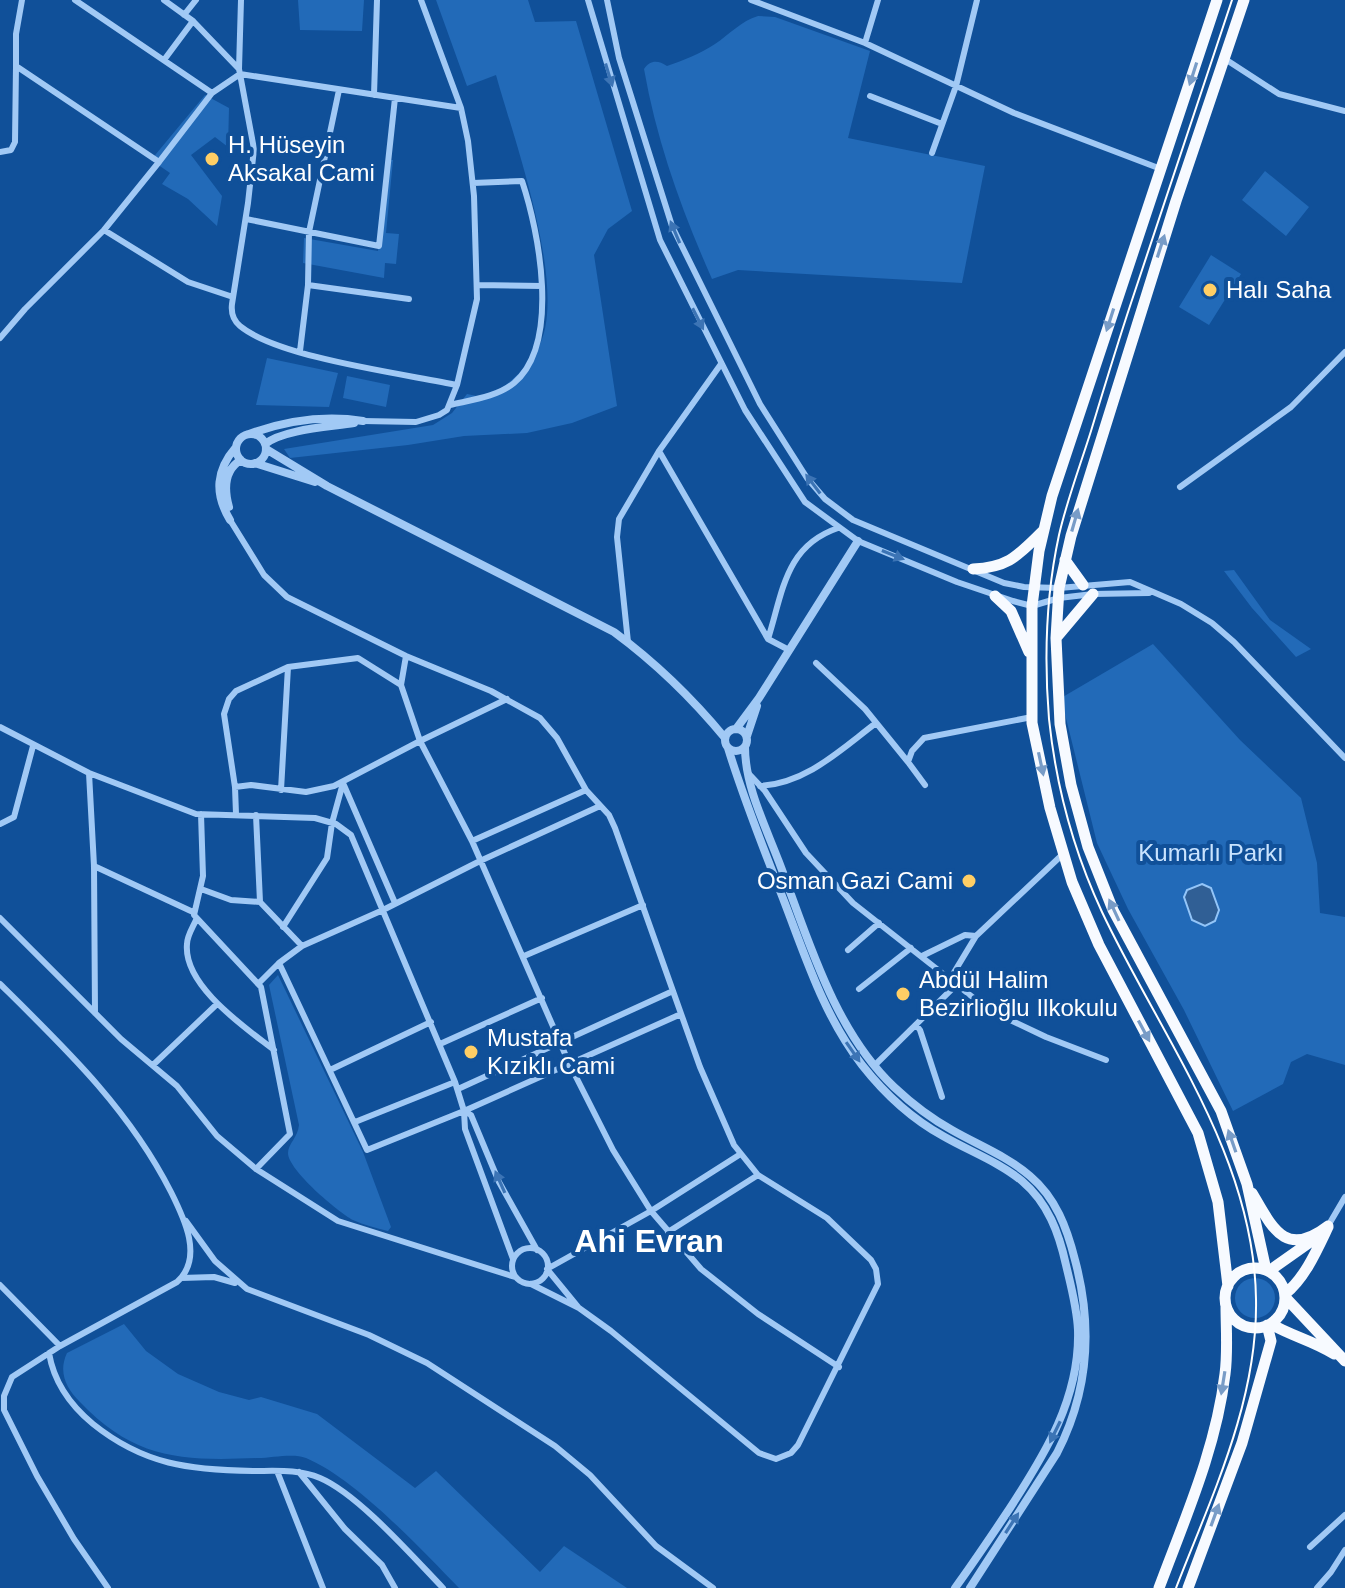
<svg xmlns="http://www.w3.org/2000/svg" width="1345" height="1588" font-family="Arial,sans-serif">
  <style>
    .green { fill: #226ab8 }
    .water { fill: #305f95; stroke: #93c5f8; stroke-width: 2 }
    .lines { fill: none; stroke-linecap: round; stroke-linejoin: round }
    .minor { stroke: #a1c9f5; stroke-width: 6 }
    .tertiary { stroke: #a1c9f5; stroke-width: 8 }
    .trunk { stroke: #f7faff; stroke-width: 11 }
    .tram { stroke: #fff; stroke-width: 2 }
    .oneway { fill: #789cc7 }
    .oneway2 { fill: #3c74b5 }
    .poi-dot { fill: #ffce65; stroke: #105099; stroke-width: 3 }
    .labels { text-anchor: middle; stroke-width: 8; stroke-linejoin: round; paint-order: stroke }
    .poi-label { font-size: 24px; fill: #fff; stroke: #105099; text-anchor: start }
    .park-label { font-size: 24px; fill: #c9e3fe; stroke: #105099 }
    .district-label { font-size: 32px; font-weight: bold; fill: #fff; stroke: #105099 }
  </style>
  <rect width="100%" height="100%" fill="#105099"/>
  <path class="green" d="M298 0H364L362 31 300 30Z
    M436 0H528L535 22 576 21 632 211 608 229 594 255 617 406 572 423 527 433 464 436 408 445 290 458 284 449 433 425 452 413 467 394 486 398C509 384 524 372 538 348 570 292 513 137 496 75L467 86Z
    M758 16 775 17 870 51 848 138 985 166 962 283 738 270 712 279C682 211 657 143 644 69 650 60 658 60 667 66 684 60 700 54 715 44 730 34 741 21 758 16Z
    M205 95 229 108 228 147 215 137 191 155 222 196 217 226 188 199 162 184 170 173 151 160Z
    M386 160H393L386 233 399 234 396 264 385 263 384 278 303 263 304 238 378 251Z
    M1265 171 1309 207 1286 236 1242 200Z
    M1211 255 1241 274 1209 325 1179 307Z
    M267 358 338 373 329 407 256 405Z
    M347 376 390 385 386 407 343 398Z
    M1234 570 1270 620 1311 649 1296 657 1252 608 1224 571Z
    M1153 644 1240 740 1301 798 1317 863 1320 913 1345 917V1065L1307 1054 1291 1062 1283 1084 1233 1111 1184 1010 1128 909 1097 843 1061 698Z
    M278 975 363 1152 391 1227 388 1231C376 1228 364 1225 353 1220 338 1212 288 1170 288 1153 288 1144 298 1137 299 1125L269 985Z
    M1235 1298a20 20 0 1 1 40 0a20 20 0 1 1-40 0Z
    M124 1324 146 1351 178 1374 219 1392 249 1400 261 1397 317 1414 415 1488 436 1471 540 1572 564 1546 627 1588H459C420 1548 356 1479 306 1458 293 1453 272 1458 258 1458 183 1461 135 1460 80 1402 66 1388 58 1372 67 1353Z"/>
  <path class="water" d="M1202 884 1211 888 1219 910 1215 921 1205 926 1192 920 1184 897 1187 890Z"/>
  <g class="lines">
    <path class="minor" d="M22 0 16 34V66L159 162 212 93
      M75 0 212 93 240 74 461 108
      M164 0 193 21 239 69 240 74 254 149 248 203 232 304C231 312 233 320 240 326 279 358 405 374 457 385
      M588 0 660 240 745 410 805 502 858 541 957 582 1013 601 1032 606 1059 598 1093 594 1149 593
      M607 0 619 58 672 226 760 404 807 478 825 499 853 520 1004 583 1024 587 1059 588 1130 582 1181 604 1212 623 1234 642 1345 758
      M751 0 865 43 1014 113 1161 169
      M184 15 196 0
      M865 43 878 0
      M1225 59 1279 94 1345 111
      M164 60 193 21
      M239 69 241 0
      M374 95 377 0
      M870 96 942 124
      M0 152 11 150 15 142 16 66
      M932 153 956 86 977 0
      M246 219 379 246 395 98
      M104 230 159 162
      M308 285 409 299
      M477 285 542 286
      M0 338 25 309 104 230 188 282 233 297
      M300 351 308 285 309 232 339 90
      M450 405C471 400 497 397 514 383 561 343 539 232 522 181L473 183
      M363 421 416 422 439 415 447 410 457 385 477 299 474 196 468 141 461 108 421 0
      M659 451 768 639 789 650
      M1180 487 1291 407 1345 352
      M230 520 264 575 287 597 406 656 491 691 540 718 557 738 586 790 609 815 615 828 700 1067 734 1145 758 1175 827 1218 871 1260 876 1269 878 1284 798 1445 791 1453 776 1459 759 1453 611 1331 579 1308 531 1284
      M768 639C783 592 785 546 838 528
      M628 642 617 537 619 519 659 451 721 364
      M406 656 401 685 420 741 472 841 569 1063 613 1150 651 1211 701 1269 758 1314 839 1367
      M816 663 865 709 908 762
      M0 727 89 773 196 814 315 818 336 824 351 835 455 1082 464 1111 465 1129 513 1259
      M89 773 94 866 95 1013
      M750 775 765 791 806 853 853 903 989 1010 1046 1037 1106 1060
      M343 783 395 903
      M925 785 908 762 912 751 924 738 1032 717
      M760 786C807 783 840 750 876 723
      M235 787 224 714 229 699 236 691 288 667 358 658 401 685
      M281 790 288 667
      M201 814 203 876 194 915 261 987 290 1134 256 1169
      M236 814 235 787 251 785 306 792 334 786 420 741 507 699
      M256 815 260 902 302 946
      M0 824 14 817 33 746
      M472 841 586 790
      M94 866 193 912
      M201 889 231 900 260 902
      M0 918 121 1039 177 1086 217 1136 256 1169 338 1221 515 1277
      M196 920C193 927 187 936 187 944 183 986 246 1028 274 1050
      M283 927 327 858 332 823 343 783
      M848 950 879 923
      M524 956 643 905
      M922 956 965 935 976 936 1063 854
      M279 963 367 1150 464 1111 681 1014
      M950 979 976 936
      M0 984C65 1048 129 1109 171 1192 184 1218 204 1258 177 1282L60 1346 12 1377 4 1396V1410L37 1476 74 1539 108 1588
      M258 984 279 963 302 946 383 910 480 861 600 806
      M859 989 911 948
      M916 1025 920 1030 942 1097
      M440 1044 542 998
      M153 1065 216 1005
      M875 1065 957 984
      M330 1070 431 1022
      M458 1089 673 991
      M464 1111 471 1115 499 1182 537 1250
      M355 1122 455 1082
      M186 1221 215 1261 247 1289 369 1335 427 1363 555 1446 590 1475 656 1546 713 1588
      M1328 1226 1345 1197
      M668 1232 758 1175
      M512 1266a18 18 0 1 1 36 0a18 18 0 1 1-36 0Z
      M181 1278 214 1277 235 1283
      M0 1285 60 1346
      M578 1307 547 1269 651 1211 739 1155
      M49 1353C54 1383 70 1405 93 1424 144 1465 190 1470 253 1471 276 1471 299 1469 320 1478 358 1494 413 1557 443 1588
      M277 1471 323 1588
      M299 1472 345 1529 382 1565 395 1588
      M1310 1547 1345 1515
      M1317 1588 1331 1572 1345 1550"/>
    <path class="tertiary" d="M249 434C285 421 325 415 363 421
      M236 449a15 15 0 1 1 30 0a15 15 0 1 1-30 0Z
      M265 444C284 429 330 427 354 423
      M266 449 327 486 614 632C656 663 692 698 725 738
      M255 463 315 482
      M229 507C224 489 224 470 241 460
      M230 520C214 493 216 470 236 447
      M736 729 759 698 858 541
      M725 740a11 11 0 1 1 22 0a11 11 0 1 1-22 0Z
      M747 736 757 706
      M745 747C745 786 765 825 779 862 808 938 833 1029 894 1087 911 1103 932 1119 952 1130 978 1145 1007 1156 1030 1176 1056 1198 1067 1228 1075 1260 1093 1327 1089 1391 1057 1453L970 1588
      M728 748C744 800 764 850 784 901 806 958 824 1016 862 1065 884 1093 912 1119 943 1136 969 1151 999 1162 1022 1181 1048 1203 1059 1233 1066 1265 1071 1286 1077 1308 1078 1330 1080 1398 1045 1454 1010 1508 992 1535 974 1562 955 1588"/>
    <path class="trunk" d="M1217 0 1052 496 1039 551 1032 606V723L1050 808 1072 882 1099 945 1198 1133 1218 1202 1228 1286
      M1244 0 1176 201 1071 536 1059 588 1056 638 1060 724 1071 785 1088 847 1113 910 1221 1111 1247 1184 1266 1270
      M1065 560 1083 585
      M973 569C1010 567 1018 555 1043 531
      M995 596 1011 611 1029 652
      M1056 638 1093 594
      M1252 1193C1272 1227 1285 1259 1328 1226
      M1225 1298a30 30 0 1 1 60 0a30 30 0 1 1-60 0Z
      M1269 1271 1320 1235
      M1285 1294C1305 1278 1317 1250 1328 1227
      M1285 1297 1345 1361
      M1271 1324C1291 1336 1314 1341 1334 1354
      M1159 1588C1185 1518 1216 1449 1225 1374 1228 1352 1226 1328 1226 1306
      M1188 1588 1242 1443 1271 1341 1267 1325"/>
    <path class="tram" d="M1176 1588C1212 1495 1258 1401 1256 1299 1254 1155 1161 1037 1102 912 1074 852 1056 786 1049 719 1044 658 1046 595 1059 535 1067 500 1080 466 1091 431 1104 388 1117 345 1131 303 1165 202 1199 101 1232 0"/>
  </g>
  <defs><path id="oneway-solid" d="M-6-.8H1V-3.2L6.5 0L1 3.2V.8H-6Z" transform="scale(2)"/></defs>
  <g class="oneway">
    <use href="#oneway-solid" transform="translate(1193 74) rotate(108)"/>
    <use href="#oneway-solid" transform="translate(1161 246) rotate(-72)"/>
    <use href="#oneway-solid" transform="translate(1110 320) rotate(108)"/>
    <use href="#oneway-solid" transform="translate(1075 520) rotate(-74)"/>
    <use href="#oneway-solid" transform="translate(1041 764) rotate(78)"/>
    <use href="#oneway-solid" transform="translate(1114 910) rotate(-115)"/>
    <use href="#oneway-solid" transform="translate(1144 1031) rotate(62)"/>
    <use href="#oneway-solid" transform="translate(1232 1141) rotate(-109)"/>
    <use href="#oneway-solid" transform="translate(1223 1383) rotate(99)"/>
    <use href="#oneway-solid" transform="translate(1215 1515) rotate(-70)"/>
  </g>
  <g class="oneway2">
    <use href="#oneway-solid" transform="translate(609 75) rotate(73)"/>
    <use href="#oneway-solid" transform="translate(675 232) rotate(-113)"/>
    <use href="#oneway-solid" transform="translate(698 319) rotate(63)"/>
    <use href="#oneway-solid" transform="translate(813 484) rotate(-127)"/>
    <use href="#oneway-solid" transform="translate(893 555) rotate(22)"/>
    <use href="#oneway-solid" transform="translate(853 1052) rotate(55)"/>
    <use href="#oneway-solid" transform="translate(500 1182) rotate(-114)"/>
    <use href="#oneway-solid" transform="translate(1055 1432) rotate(116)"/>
    <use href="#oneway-solid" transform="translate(1012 1523) rotate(-57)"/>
  </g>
  <g class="poi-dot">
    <circle cx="212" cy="159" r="8"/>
    <circle cx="1210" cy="290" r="8"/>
    <circle cx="969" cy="881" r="8"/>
    <circle cx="903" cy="994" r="8"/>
    <circle cx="471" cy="1052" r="8"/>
  </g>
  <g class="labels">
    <g class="poi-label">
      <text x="228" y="153">H. Hüseyin<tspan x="228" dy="28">Aksakal Cami</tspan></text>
      <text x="1226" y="298">Halı Saha</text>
      <text x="953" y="889" text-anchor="end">Osman Gazi Cami</text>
      <text x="919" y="988">Abdül Halim<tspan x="919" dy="28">Bezirlioğlu Ilkokulu</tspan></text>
      <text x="487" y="1046">Mustafa<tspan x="487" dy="28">Kızıklı Cami</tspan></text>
    </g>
    <g class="park-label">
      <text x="1211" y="861">Kumarlı Parkı</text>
    </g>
    <g class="district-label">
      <text x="649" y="1252">Ahi Evran</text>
    </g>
  </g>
</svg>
